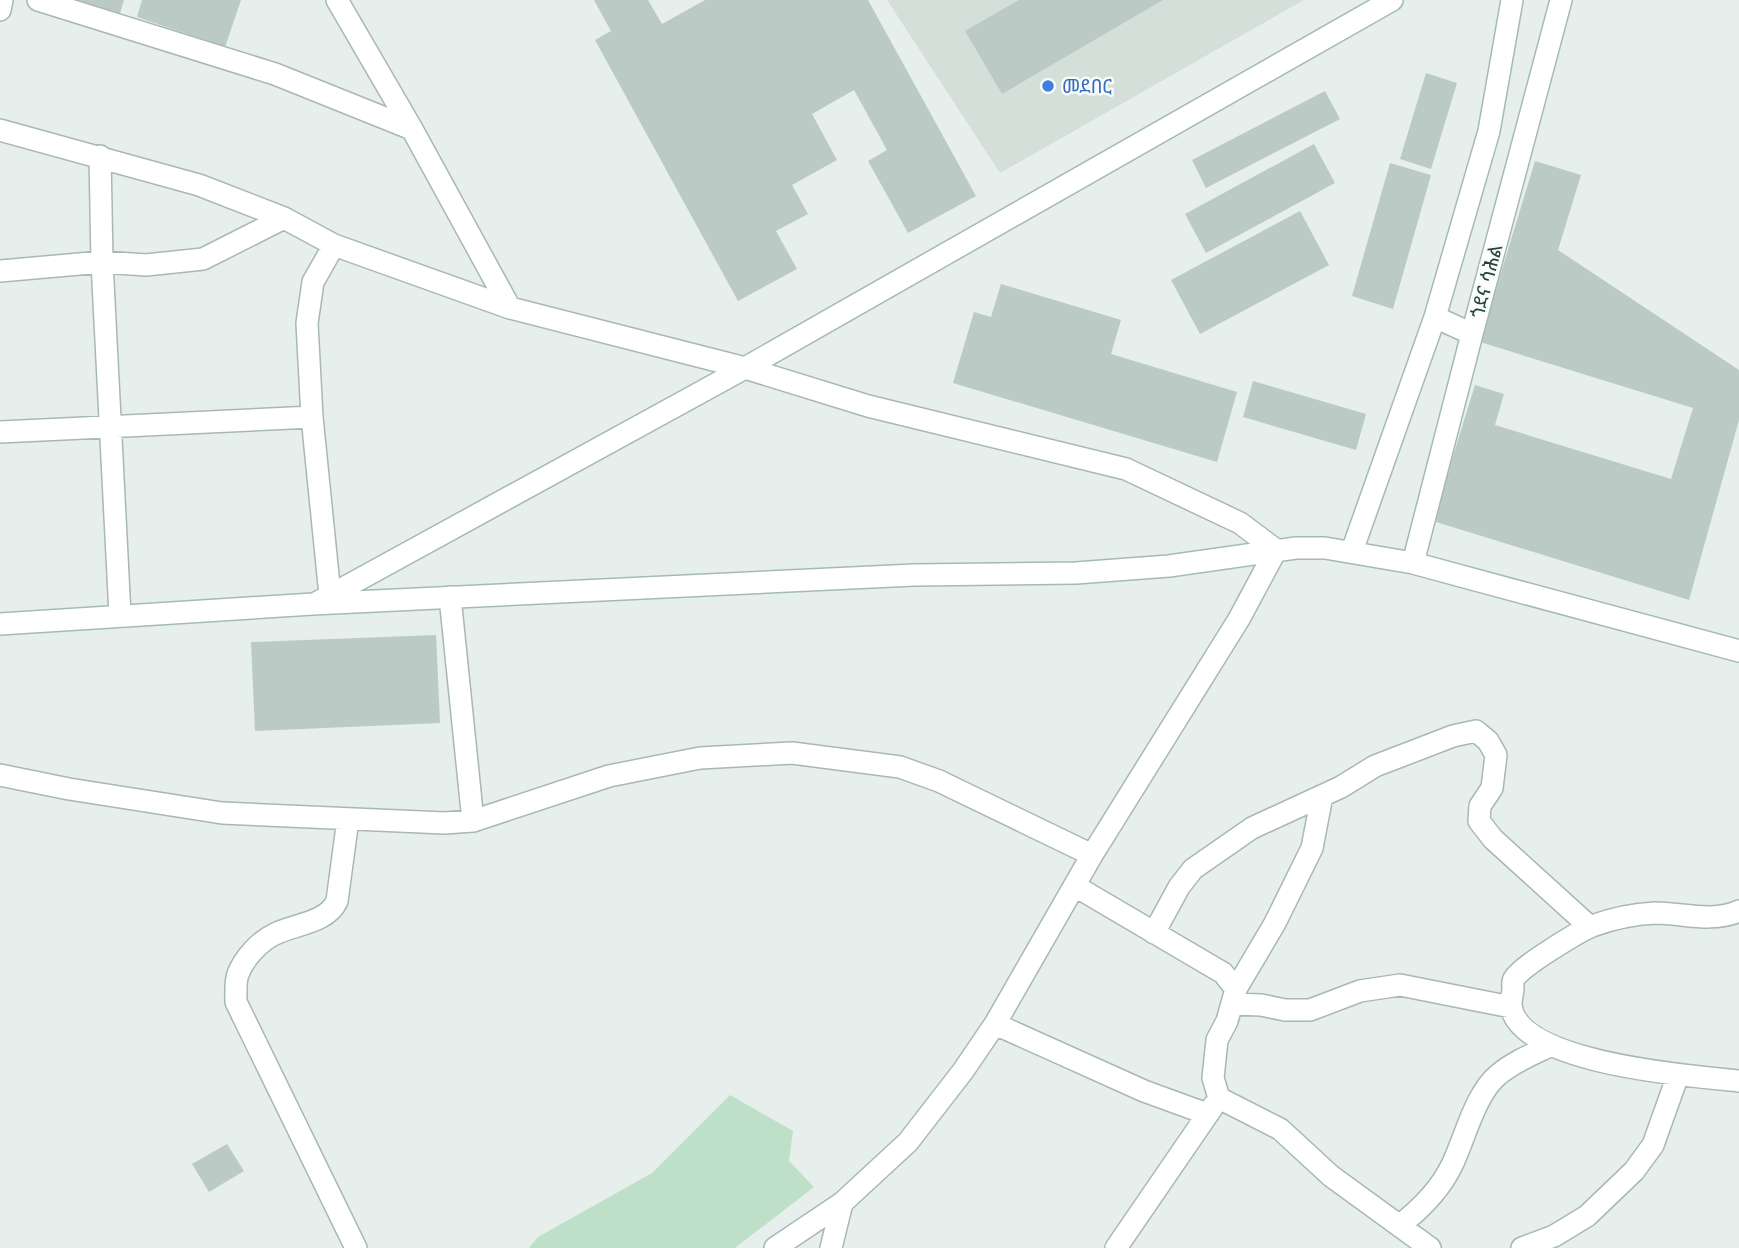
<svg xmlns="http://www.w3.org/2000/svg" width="1739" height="1248" font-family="'Nunito Sans','Noto Sans Ethiopic',sans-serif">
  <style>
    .built { fill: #d4dfda }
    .green { fill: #bfe0c8 }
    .building { fill: #bbcac4 }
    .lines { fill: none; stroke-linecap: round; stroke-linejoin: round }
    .street-casing { stroke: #a8b8b2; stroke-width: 24 }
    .secondary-casing { stroke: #a4bbb3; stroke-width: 24 }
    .street { stroke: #fff; stroke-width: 21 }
    .secondary { stroke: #fff; stroke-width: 21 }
    .shop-dot { fill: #3f7fe0; stroke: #f7fbf9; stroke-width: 2.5 }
    .labels { text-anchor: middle; stroke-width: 5; stroke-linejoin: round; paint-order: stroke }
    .shop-label { font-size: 19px; fill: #366cbe; stroke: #f7fbf9; text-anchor: start }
    .street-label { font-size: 19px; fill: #24423a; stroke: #f7fbf9 }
  </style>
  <rect width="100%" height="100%" fill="#e6efeb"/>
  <path class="built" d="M887 0H1304L1000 173Z"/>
  <path class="green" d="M730 1095 793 1131 789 1161 814 1187 735 1248H529L538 1237 652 1173Z"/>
  <path class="building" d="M57 0H124L118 20Z
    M142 0H241L225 47 137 17Z
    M594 0H648L662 24 705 0H868L976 196 908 233 868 161 887 150 854 90 812 114 837 160 792 185 808 214 776 231 797 269 738 301 595 40 611 31Z
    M1019 0H1163L1002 94 965 31Z
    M1426 73 1457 83 1431 169 1400 159Z
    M1325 91 1340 119 1206 188 1192 160Z
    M1314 144 1335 183 1206 253 1185 214Z
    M1535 161 1581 175 1558 250 1739 370V420L1689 600 1433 521 1475 385 1504 394 1495 425 1671 479 1693 408 1480 342Z
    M1390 163 1431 175 1393 309 1352 296Z
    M1300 211 1329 265 1200 334 1171 280Z
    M1001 284 1121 320 1111 354 1237 392 1217 462 953 383 974 312 991 317Z
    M1253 381 1366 414 1356 450 1243 417Z
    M436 635 440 723 255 731 251 642Z
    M227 1144 244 1171 209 1192 192 1164Z"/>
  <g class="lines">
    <g class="street-casing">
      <path id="street" d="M38 0 275 74 412 129
        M337 0 412 129 510 308
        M0 10 2 0
        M0 130 199 185 284 218 334 245 510 308 745 368 868 406 1126 469 1240 523 1276 550 1239 619 1092 855 995 1024 963 1071 908 1142 842 1203 775 1248
        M100 156 102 262 120 615
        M0 271 102 262 146 265 203 259 284 218
        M312 417 307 323 313 282 334 245
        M0 432 312 417 330 595
        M0 775 69 789 222 813 444 823 473 821 450 597
        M1322 796 1312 848 1275 923 1236 989 1227 1021 1217 1040 1213 1078 1219 1098 1280 1129 1331 1176 1430 1248
        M348 819 337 901C327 923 295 924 275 934 260 941 244 958 238 974 235 982 236 993 236 1002L356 1248
        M473 821 609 776 700 758 792 753 900 767 939 781 1092 855
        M1075 886 1223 973 1236 989
        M1739 911C1712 923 1683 913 1655 913 1635 914 1611 919 1592 926 1580 931 1518 968 1514 979 1512 982 1513 986 1513 990 1512 995 1511 1001 1511 1006 1519 1064 1692 1076 1739 1081
        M1154 933 1179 887 1193 869 1252 828 1341 787 1375 766 1453 736 1476 731 1488 741 1496 755 1492 788 1480 806 1479 821 1493 839 1590 927
        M1233 1004 1261 1005 1285 1010H1310L1360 991 1400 985 1511 1007
        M995 1024 1144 1091 1207 1114
        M1400 1225C1422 1208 1440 1190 1452 1165 1465 1138 1475 1094 1498 1075 1513 1062 1533 1054 1550 1046
        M831 1248 842 1203
        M1116 1248 1214 1105
        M1522 1248 1554 1236 1587 1216 1634 1171 1653 1145 1678 1075"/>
    </g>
    <g class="secondary-casing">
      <path id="secondary" d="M1435 317 1472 334
        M1352 551 1435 317 1489 131 1512 0
        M1413 563 1472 334 1561 0
        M318 602 745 368 1392 0
        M0 624 313 604 914 575 1076 573 1169 566 1296 548H1325L1413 563 1739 651"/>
    </g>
    <use href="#street" class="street"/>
    <use href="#secondary" class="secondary"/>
  </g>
  <circle class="shop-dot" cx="1048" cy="86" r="7"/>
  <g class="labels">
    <g class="shop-label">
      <text x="1062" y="93">መደበር</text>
    </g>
    <g class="street-label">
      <text transform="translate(1486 281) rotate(-75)" y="7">ጎደና ሳሕል</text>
    </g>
  </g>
</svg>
